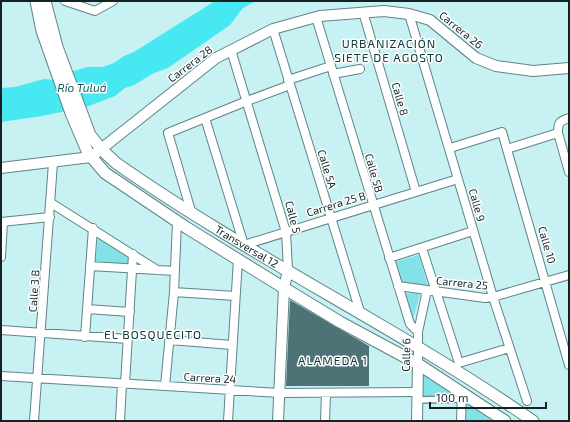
<svg xmlns="http://www.w3.org/2000/svg" width="570" height="422" font-family="'Exo 2',sans-serif">
  <style>
    .green { fill: #83e1e8 }
    .water { fill: #48e8f3 }
    .building { fill: #4e7376 }
    .lines { fill: none; stroke-linecap: round; stroke-linejoin: round }
    .pedestrian-casing { stroke: #5e8487; stroke-width: 8 }
    .minor-casing { stroke: #5e8487; stroke-width: 10 }
    .tertiary-casing { stroke: #5e8487; stroke-width: 12 }
    .secondary-casing { stroke: #5e8487; stroke-width: 13 }
    .pedestrian { stroke: #fff; stroke-width: 5.5 }
    .minor { stroke: #fff; stroke-width: 8 }
    .tertiary { stroke: #fff; stroke-width: 10 }
    .secondary { stroke: #fff; stroke-width: 11 }
    .labels { text-anchor: middle; stroke-width: 3; stroke-linejoin: round; paint-order: stroke }
    .street-label { font-size: 11px; fill: #132324; stroke: #fff }
    .neighbourhood-label { font-size: 12px; letter-spacing: 1px; fill: #13393b; stroke: #fff }
    .water-label { font-size: 12px; font-style: italic; fill: #1b5c60; stroke: #fff }
  </style>
  <rect width="100%" height="100%" fill="#c8f1f4"/>
  <path class="green" d="M98 237 129 256V265L95 264Z
    M419 255 428 286 400 282 394 262Z
    M404 293 420 294 413 320Z
    M421 371 459 396 421 397Z
    M465 401 499 421H465Z"/>
  <path class="water" d="M215 1H256L243 8 230 25 168 68 154 73 134 85 125 88 115 96 86 107 42 116 1 122V88L15 87 44 79 54 80 63 74 88 67H103L114 63 124 56 134 52Z"/>
  <path class="building" d="M290 300 369 346V386H286Z"/>
  <g class="lines">
    <g class="pedestrian-casing">
      <path id="pedestrian" d="M417 400 461 399"/>
    </g>
    <g class="minor-casing">
      <path id="minor" d="M65 1 95 11 113 1
        M363 12 416 192
        M409 14 493 297 527 401
        M316 17 410 324 418 332
        M273 29 361 315
        M231 50 286 232 288 270
        M333 74 360 69
        M288 80 331 66
        M205 118 244 245 458 179
        M558 133 569 172
        M450 148 502 132 569 365
        M507 149 558 133C558 123 559 121 569 118
        M51 203 157 270
        M191 211 168 133 247 101 290 85
        M1 222 50 217
        M422 248 459 363 509 348
        M1 257 3 222
        M389 258 473 231
        M90 266 175 271
        M398 286 485 298 493 297 569 275
        M174 292 235 296
        M87 309 130 312
        M1 330 128 339
        M85 337 93 228
        M170 340 232 345
        M418 364V332L427 290
        M1 376 280 393 417 392
        M125 384 133 254
        M165 386 174 292 177 222
        M34 421 53 163
        M120 421 122 384
        M228 421 238 259
        M325 421 326 393
        M461 421 462 392"/>
    </g>
    <g class="tertiary-casing">
      <path id="tertiary" d="M1 168 91 157 216 58 273 29 320 16 384 11 409 14 430 20 476 58 496 66 533 71 569 68
        M278 421 284 288 288 270
        M417 421 418 364"/>
    </g>
    <g class="secondary-casing">
      <g id="secondary">
        <path d="M36 1 42 31 71 113 88 153 105 173 187 228 284 288 340 322 418 364 505 421"/>
        <path id="s1" d="M45 1 57 47 90 135 102 150 116 163C250 257 399 328 533 421"/>
      </g>
    </g>
    <use href="#pedestrian" class="pedestrian"/>
    <use href="#minor" class="minor"/>
    <use href="#tertiary" class="tertiary"/>
    <use href="#secondary" class="secondary"/>
  </g>
  <g class="labels">
    <g class="street-label">
      <text transform="translate(461 30) rotate(39)" y="4">Carrera 26</text>
      <text transform="translate(190 64) rotate(-37)" y="4">Carrera 28</text>
      <text transform="translate(400 99) rotate(74)" y="4">Calle 8</text>
      <text transform="translate(327 169) rotate(73)" y="4">Calle 5A</text>
      <text transform="translate(374 173) rotate(74)" y="4">Calle 5B</text>
      <text transform="translate(336 204) rotate(-17)" y="4">Carrera 25 B</text>
      <text transform="translate(477 205) rotate(74)" y="4">Calle 9</text>
      <text transform="translate(293 217) rotate(76)" y="4">Calle 5</text>
      <text transform="translate(547 245) rotate(74)" y="4">Calle 10</text>
      <text dy="4" stroke="none"><textPath href="#s1" startOffset="335">Transversal 12</textPath></text>
      <text transform="translate(462 283) rotate(6)" y="4">Carrera 25</text>
      <text transform="translate(34 291) rotate(-86)" y="4">Calle 3 B</text>
      <text transform="translate(406 355) rotate(-89)" y="4">Calle 6</text>
      <text transform="translate(210 378) rotate(3)" y="4">Carrera 24</text>
    </g>
    <g class="neighbourhood-label">
      <text x="389" y="48">URBANIZACIÓN<tspan x="389" dy="14">SIETE DE AGOSTO</tspan></text>
      <text x="153" y="339">EL BOSQUECITO</text>
      <text x="333" y="365">ALAMEDA 1</text>
    </g>
    <g class="water-label">
      <text x="82" y="92">Río Tuluá</text>
    </g>
  </g>
  <rect width="570" height="422" fill="none" stroke="#132324" stroke-width="4"/>
  <path d="M430 402v6h116v-6" fill="none" stroke="#132324" stroke-width="2"/>
  <text x="436" y="402" font-size="12" fill="#132324" stroke="#ffffff" stroke-width="3" paint-order="stroke">100 m</text>
</svg>
